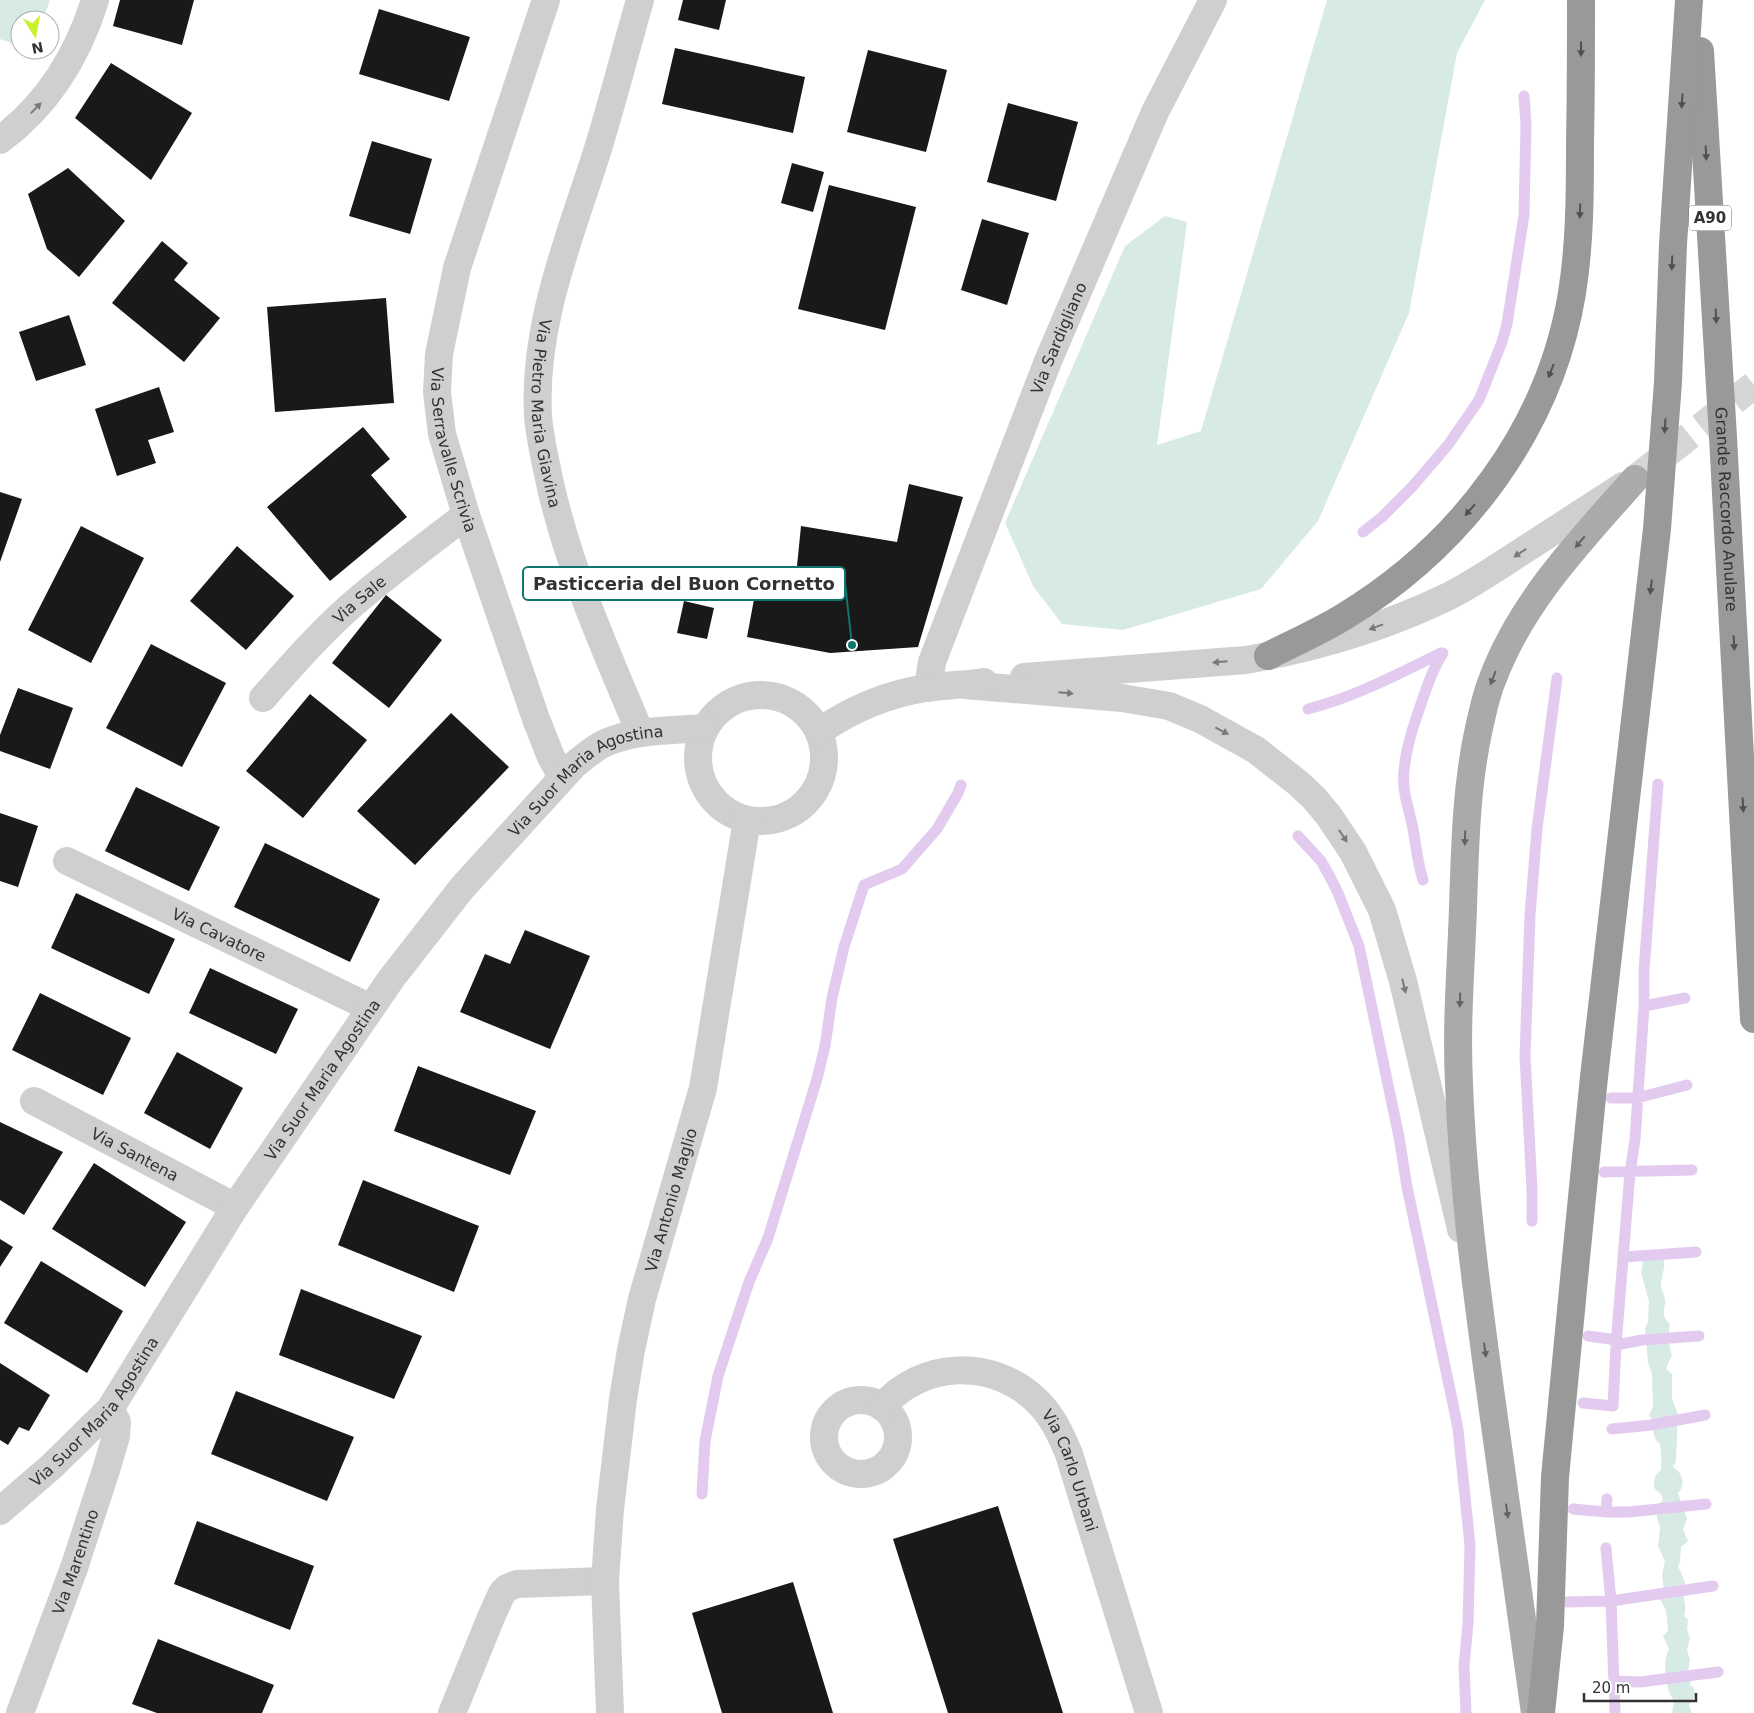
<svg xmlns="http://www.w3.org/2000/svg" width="1754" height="1713" font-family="'DejaVu Sans',sans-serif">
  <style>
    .green { fill: #d8eae6 }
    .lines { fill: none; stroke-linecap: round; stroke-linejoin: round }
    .stream { stroke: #e3cbf0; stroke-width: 11 }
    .building { fill: #191919 }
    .major-tunnel { stroke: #d6d6d6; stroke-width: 28; stroke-dasharray: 28 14; stroke-linecap: butt }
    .minor { stroke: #cfcfcf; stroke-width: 28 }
    .major { stroke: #aaa; stroke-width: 28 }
    .highway { stroke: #999; stroke-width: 28 }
    .oneway { fill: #515151 }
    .oneway2 { fill: #797979 }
    .oneway3 { fill: #626262 }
    .labels { text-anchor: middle; stroke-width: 5; stroke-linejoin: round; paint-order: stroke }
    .shield { fill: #fff; stroke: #707070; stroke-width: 1 }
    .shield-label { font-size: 15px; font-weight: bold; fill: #323232 }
    .street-label { font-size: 16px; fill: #323232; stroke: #fff }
    .leader { fill: none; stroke: #0f766e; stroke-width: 2 }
    .callout-dot { fill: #0f766e; stroke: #fff; stroke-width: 2 }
    .callout { fill: #fff; stroke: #0f766e; stroke-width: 2 }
    .callout-label { font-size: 18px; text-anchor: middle; font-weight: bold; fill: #323232 }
  </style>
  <rect width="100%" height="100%" fill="#fff"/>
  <path class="green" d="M0 0H50L43 20H20V46L0 39Z
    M1327 0H1485L1457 53 1409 313 1318 521 1261 589 1123 630 1062 624 1033 586 1005 523 1125 246 1165 216 1187 222 1157 445 1201 431Z
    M1657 1251 1661 1252C1667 1265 1663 1270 1661 1283 1660 1290 1666 1296 1665 1303 1664 1313 1661 1315 1670 1324 1668 1332 1669 1348 1672 1355L1666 1369 1672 1374V1398L1678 1414 1676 1461 1673 1467C1683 1473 1686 1485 1678 1493L1687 1519 1683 1529 1688 1541 1681 1547 1680 1562 1678 1566 1685 1582C1680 1594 1688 1603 1684 1616L1688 1619 1687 1629 1690 1638 1687 1650 1690 1660 1688 1671 1691 1681 1690 1685 1694 1688 1695 1696 1689 1705 1692 1713H1672L1674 1701C1665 1689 1662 1661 1669 1649L1663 1636 1668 1631 1666 1610 1660 1599 1664 1590 1662 1575 1665 1562 1658 1546 1660 1528 1657 1518 1658 1505 1663 1500 1661 1494 1654 1488C1654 1480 1654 1475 1661 1470 1662 1466 1661 1449 1660 1445 1659 1442 1657 1442 1655 1438 1652 1429 1655 1425 1649 1415L1653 1407 1652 1374 1648 1362 1645 1328 1648 1322 1649 1302 1641 1272 1645 1252Z"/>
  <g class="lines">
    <path class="stream" d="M1363 532 1382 517 1412 487 1448 445 1479 400 1502 342 1507 324 1524 215 1526 125 1524 96
      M1308 709C1355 697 1398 674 1441 653
      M1298 836 1321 861 1329 875 1338 893 1359 946 1399 1137 1407 1187 1453 1404 1458 1429 1470 1545 1468 1623 1464 1666 1466 1713
      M1423 880C1417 861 1416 843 1412 824 1408 806 1402 790 1404 771 1406 747 1414 724 1422 701 1428 684 1433 668 1443 653
      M1644 1006 1685 998
      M1611 1098H1637L1687 1085
      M1604 1172 1692 1170
      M1532 1221V1189L1525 1056 1530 915 1537 829 1557 678
      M1624 1257 1696 1252
      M1588 1336 1617 1340
      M1616 1345 1642 1340 1699 1336
      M1583 1403 1613 1406 1616 1345 1630 1172 1635 1140 1644 1006V970L1658 784
      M1612 1429 1651 1425 1705 1415
      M702 1494 705 1441 718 1376 749 1282 768 1238 817 1079 825 1046 832 998 844 947 864 885 902 869 937 829 958 793 961 785
      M1573 1509 1606 1512H1629L1706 1504
      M1606 1512 1607 1499
      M1606 1548 1611 1601 1615 1713
      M1567 1602 1611 1601 1713 1586
      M1614 1681 1640 1682 1718 1672"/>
  </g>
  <path class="building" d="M120 0H194L182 45 113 26Z
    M683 0H726L719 30 678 20Z
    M379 9 470 37 449 101 359 74Z
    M675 48 805 77 793 133 662 104Z
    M868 50 947 70 926 152 847 132Z
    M111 63 192 113 151 180 75 118Z
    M1008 103 1078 122 1056 201 987 182Z
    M372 141 432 159 410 234 349 216Z
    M792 163 824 172 813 212 781 203Z
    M68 168 125 221 79 277 47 249 28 194Z
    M829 185 916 207 885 330 798 309Z
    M982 219 1029 233 1007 305 961 290Z
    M162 241 188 263 174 280 220 318 184 362 112 303Z
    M386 298 394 403 275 412 267 307Z
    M69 315 86 365 36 381 19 332Z
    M159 387 174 432 148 440 156 463 117 476 95 409Z
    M363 427 390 459 371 475 407 517 330 581 267 507Z
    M909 484 963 497 918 647 830 653 747 637 757 583 795 586 801 526 897 542Z
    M0 492 22 499 0 562Z
    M81 526 144 558 91 663 28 630Z
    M237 546 294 596 246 650 190 601Z
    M386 595 442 640 389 708 332 663Z
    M684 601 714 608 707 639 677 633Z
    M151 644 226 683 182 767 106 728Z
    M18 688 73 708 50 769 0 751V735Z
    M310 694 367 740 303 818 246 771Z
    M451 713 509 767 415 865 357 811Z
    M136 787 220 827 189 891 105 851Z
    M0 813 38 826 18 887 0 881Z
    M265 843 380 899 350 962 234 907Z
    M76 893 175 939 149 994 51 948Z
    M525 930 590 956 550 1049 460 1012 485 954 510 964Z
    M210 968 298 1009 276 1054 189 1013Z
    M40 993 131 1038 103 1095 12 1050Z
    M177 1052 243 1088 210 1149 144 1113Z
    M418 1066 536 1111 510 1175 394 1131Z
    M0 1122 63 1152 24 1215 0 1200Z
    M94 1163 186 1222 145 1287 52 1229Z
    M363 1180 479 1226 454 1292 338 1245Z
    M0 1239 13 1247 0 1267Z
    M41 1261 123 1311 87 1373 4 1323Z
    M301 1289 422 1336 394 1399 279 1355Z
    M0 1363 50 1395 29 1431 19 1427 8 1445 0 1440Z
    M236 1391 354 1437 327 1501 211 1454Z
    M998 1506 1063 1713H948L893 1539Z
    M197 1521 314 1566 290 1630 174 1584Z
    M793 1582 833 1713H722L692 1613Z
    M158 1639 274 1685 262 1713H157L132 1704Z"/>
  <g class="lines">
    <path class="major-tunnel" d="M1635 479 1754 385"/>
    <g class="minor">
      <path id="s1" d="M546 0 457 268 439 354 437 392 442 434 466 515 536 719 551 757 562 777"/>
      <path id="s2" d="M640 0C625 52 612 104 596 155 569 239 533 326 538 416 540 440 546 464 551 488 571 573 606 652 640 732"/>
      <path d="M0 140C47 105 78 55 95 0"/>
      <path d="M1024 677 1246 660C1315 648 1382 628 1445 598 1472 585 1496 568 1521 552 1555 530 1589 508 1623 486"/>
      <path d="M965 685 1122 698 1169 706 1200 719 1256 750 1298 783 1314 798 1329 816 1353 852 1382 910 1403 981 1461 1229"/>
      <path id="s3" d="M928 688 932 662 1048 361 1155 112 1213 0"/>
      <circle cx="761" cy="758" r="63"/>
      <path id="s4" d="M263 698C292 665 320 633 353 604 389 573 428 544 466 515"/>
      <path d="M820 731C852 709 887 694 926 688 945 685 965 685 984 682"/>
      <path id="s5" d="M67 861 371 1008"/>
      <path id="s6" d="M34 1101 235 1207"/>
      <circle cx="861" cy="1437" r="37"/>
      <path id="s7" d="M882 1407C922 1360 994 1358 1038 1402 1053 1417 1061 1435 1069 1454L1149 1713"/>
      <path id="s8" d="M0 1511 52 1466 110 1409 235 1207 391 979 462 888 574 765C584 757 594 748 605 743 637 729 671 731 705 728"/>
      <path id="s9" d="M20 1713 74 1568 107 1467 116 1436 117 1422 110 1409"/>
      <path d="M452 1713 492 1615 502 1593 507 1588 517 1584 605 1581"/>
      <path id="s10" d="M610 1713 605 1581 610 1509 623 1399 631 1350 642 1299 703 1088 747 820"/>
    </g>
    <path class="major" d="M1535 1713C1521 1612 1507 1512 1493 1411 1478 1302 1463 1193 1459 1083 1456 1025 1461 966 1463 908 1465 847 1466 787 1479 728 1483 711 1486 694 1493 678 1522 601 1581 540 1635 479"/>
    <g class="highway">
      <path id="s11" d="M1700 51 1723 437 1754 1019"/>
      <path d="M1268 656C1293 643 1321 631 1345 616 1462 545 1550 428 1572 293 1580 243 1580 193 1580 142 1581 95 1581 47 1581 0"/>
      <path d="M1541 1713 1550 1626 1555 1477 1576 1258 1594 1077 1657 529 1668 382 1673 244 1689 0"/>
    </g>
  </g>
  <defs><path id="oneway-solid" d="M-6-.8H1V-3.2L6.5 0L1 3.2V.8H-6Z" transform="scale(1.25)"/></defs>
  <g class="oneway">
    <use href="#oneway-solid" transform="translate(1581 49) rotate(90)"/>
    <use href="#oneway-solid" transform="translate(1682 101) rotate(94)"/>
    <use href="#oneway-solid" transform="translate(1706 153) rotate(87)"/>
    <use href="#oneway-solid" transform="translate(1580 211) rotate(92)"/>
    <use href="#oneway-solid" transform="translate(1672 263) rotate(92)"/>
    <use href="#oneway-solid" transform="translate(1716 316) rotate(87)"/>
    <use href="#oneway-solid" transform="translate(1551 371) rotate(111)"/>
    <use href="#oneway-solid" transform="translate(1665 426) rotate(94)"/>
    <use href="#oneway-solid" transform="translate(1470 510) rotate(131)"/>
    <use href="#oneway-solid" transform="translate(1651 587) rotate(97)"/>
    <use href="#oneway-solid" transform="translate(1734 643) rotate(87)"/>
    <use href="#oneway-solid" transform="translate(1743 805) rotate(87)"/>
  </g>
  <g class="oneway2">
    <use href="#oneway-solid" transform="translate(36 108) rotate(-46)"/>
    <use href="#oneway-solid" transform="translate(1520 553) rotate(147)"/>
    <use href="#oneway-solid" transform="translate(1376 627) rotate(160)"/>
    <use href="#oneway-solid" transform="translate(1220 662) rotate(175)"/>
    <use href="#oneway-solid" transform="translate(1066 693) rotate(5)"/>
    <use href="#oneway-solid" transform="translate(1222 731) rotate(28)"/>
    <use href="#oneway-solid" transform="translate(1343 836) rotate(56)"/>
    <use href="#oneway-solid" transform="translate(1404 986) rotate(76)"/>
  </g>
  <g class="oneway3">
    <use href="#oneway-solid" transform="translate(1580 542) rotate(130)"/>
    <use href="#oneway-solid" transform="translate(1493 678) rotate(111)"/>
    <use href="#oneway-solid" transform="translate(1465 838) rotate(92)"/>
    <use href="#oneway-solid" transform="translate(1460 1000) rotate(92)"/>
    <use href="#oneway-solid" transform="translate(1485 1350) rotate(82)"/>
    <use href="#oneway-solid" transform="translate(1507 1511) rotate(82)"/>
  </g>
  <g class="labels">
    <rect class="shield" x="1689" y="205.5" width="42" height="25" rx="4"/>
    <g class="shield-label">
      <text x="1710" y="223">A90</text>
    </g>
    <g class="street-label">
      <text dy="6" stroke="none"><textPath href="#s3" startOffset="374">Via Sardigliano</textPath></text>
      <text dy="6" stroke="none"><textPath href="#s2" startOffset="428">Via Pietro Maria Giavina</textPath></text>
      <text dy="6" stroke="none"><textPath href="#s1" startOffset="468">Via Serravalle Scrivia</textPath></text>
      <text dy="6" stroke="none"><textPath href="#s11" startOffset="459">Grande Raccordo Anulare</textPath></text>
      <text dy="6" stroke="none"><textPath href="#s4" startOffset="138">Via Sale</textPath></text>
      <text dy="6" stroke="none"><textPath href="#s8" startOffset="948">Via Suor Maria Agostina</textPath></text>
      <text dy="6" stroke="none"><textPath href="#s5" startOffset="169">Via Cavatore</textPath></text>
      <text dy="6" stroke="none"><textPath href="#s8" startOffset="542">Via Suor Maria Agostina</textPath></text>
      <text dy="6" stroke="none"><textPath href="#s6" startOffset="114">Via Santena</textPath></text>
      <text dy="6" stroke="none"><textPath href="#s10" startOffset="520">Via Antonio Maglio</textPath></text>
      <text dy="6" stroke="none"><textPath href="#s8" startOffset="138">Via Suor Maria Agostina</textPath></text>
      <text dy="6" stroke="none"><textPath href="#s7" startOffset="252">Via Carlo Urbani</textPath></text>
      <text dy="6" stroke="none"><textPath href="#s9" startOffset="161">Via Marentino</textPath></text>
    </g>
  </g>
  <path class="leader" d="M852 645L845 583"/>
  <circle class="callout-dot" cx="852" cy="645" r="5"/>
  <rect class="callout" x="523" y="567" width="322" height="33" rx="5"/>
  <g class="callout-label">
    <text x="684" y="590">Pasticceria del Buon Cornetto</text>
  </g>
  <g transform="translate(35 35) rotate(169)"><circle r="24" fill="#ffffff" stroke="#adadad"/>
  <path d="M0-4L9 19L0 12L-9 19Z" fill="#c9f22b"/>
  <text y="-8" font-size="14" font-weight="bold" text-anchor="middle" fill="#323232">N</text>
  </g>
  <path d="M1584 1693v8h112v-8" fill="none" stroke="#323232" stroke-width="2.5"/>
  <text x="1592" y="1693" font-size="15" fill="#323232" stroke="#ffffff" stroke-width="4" paint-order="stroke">20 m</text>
</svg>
